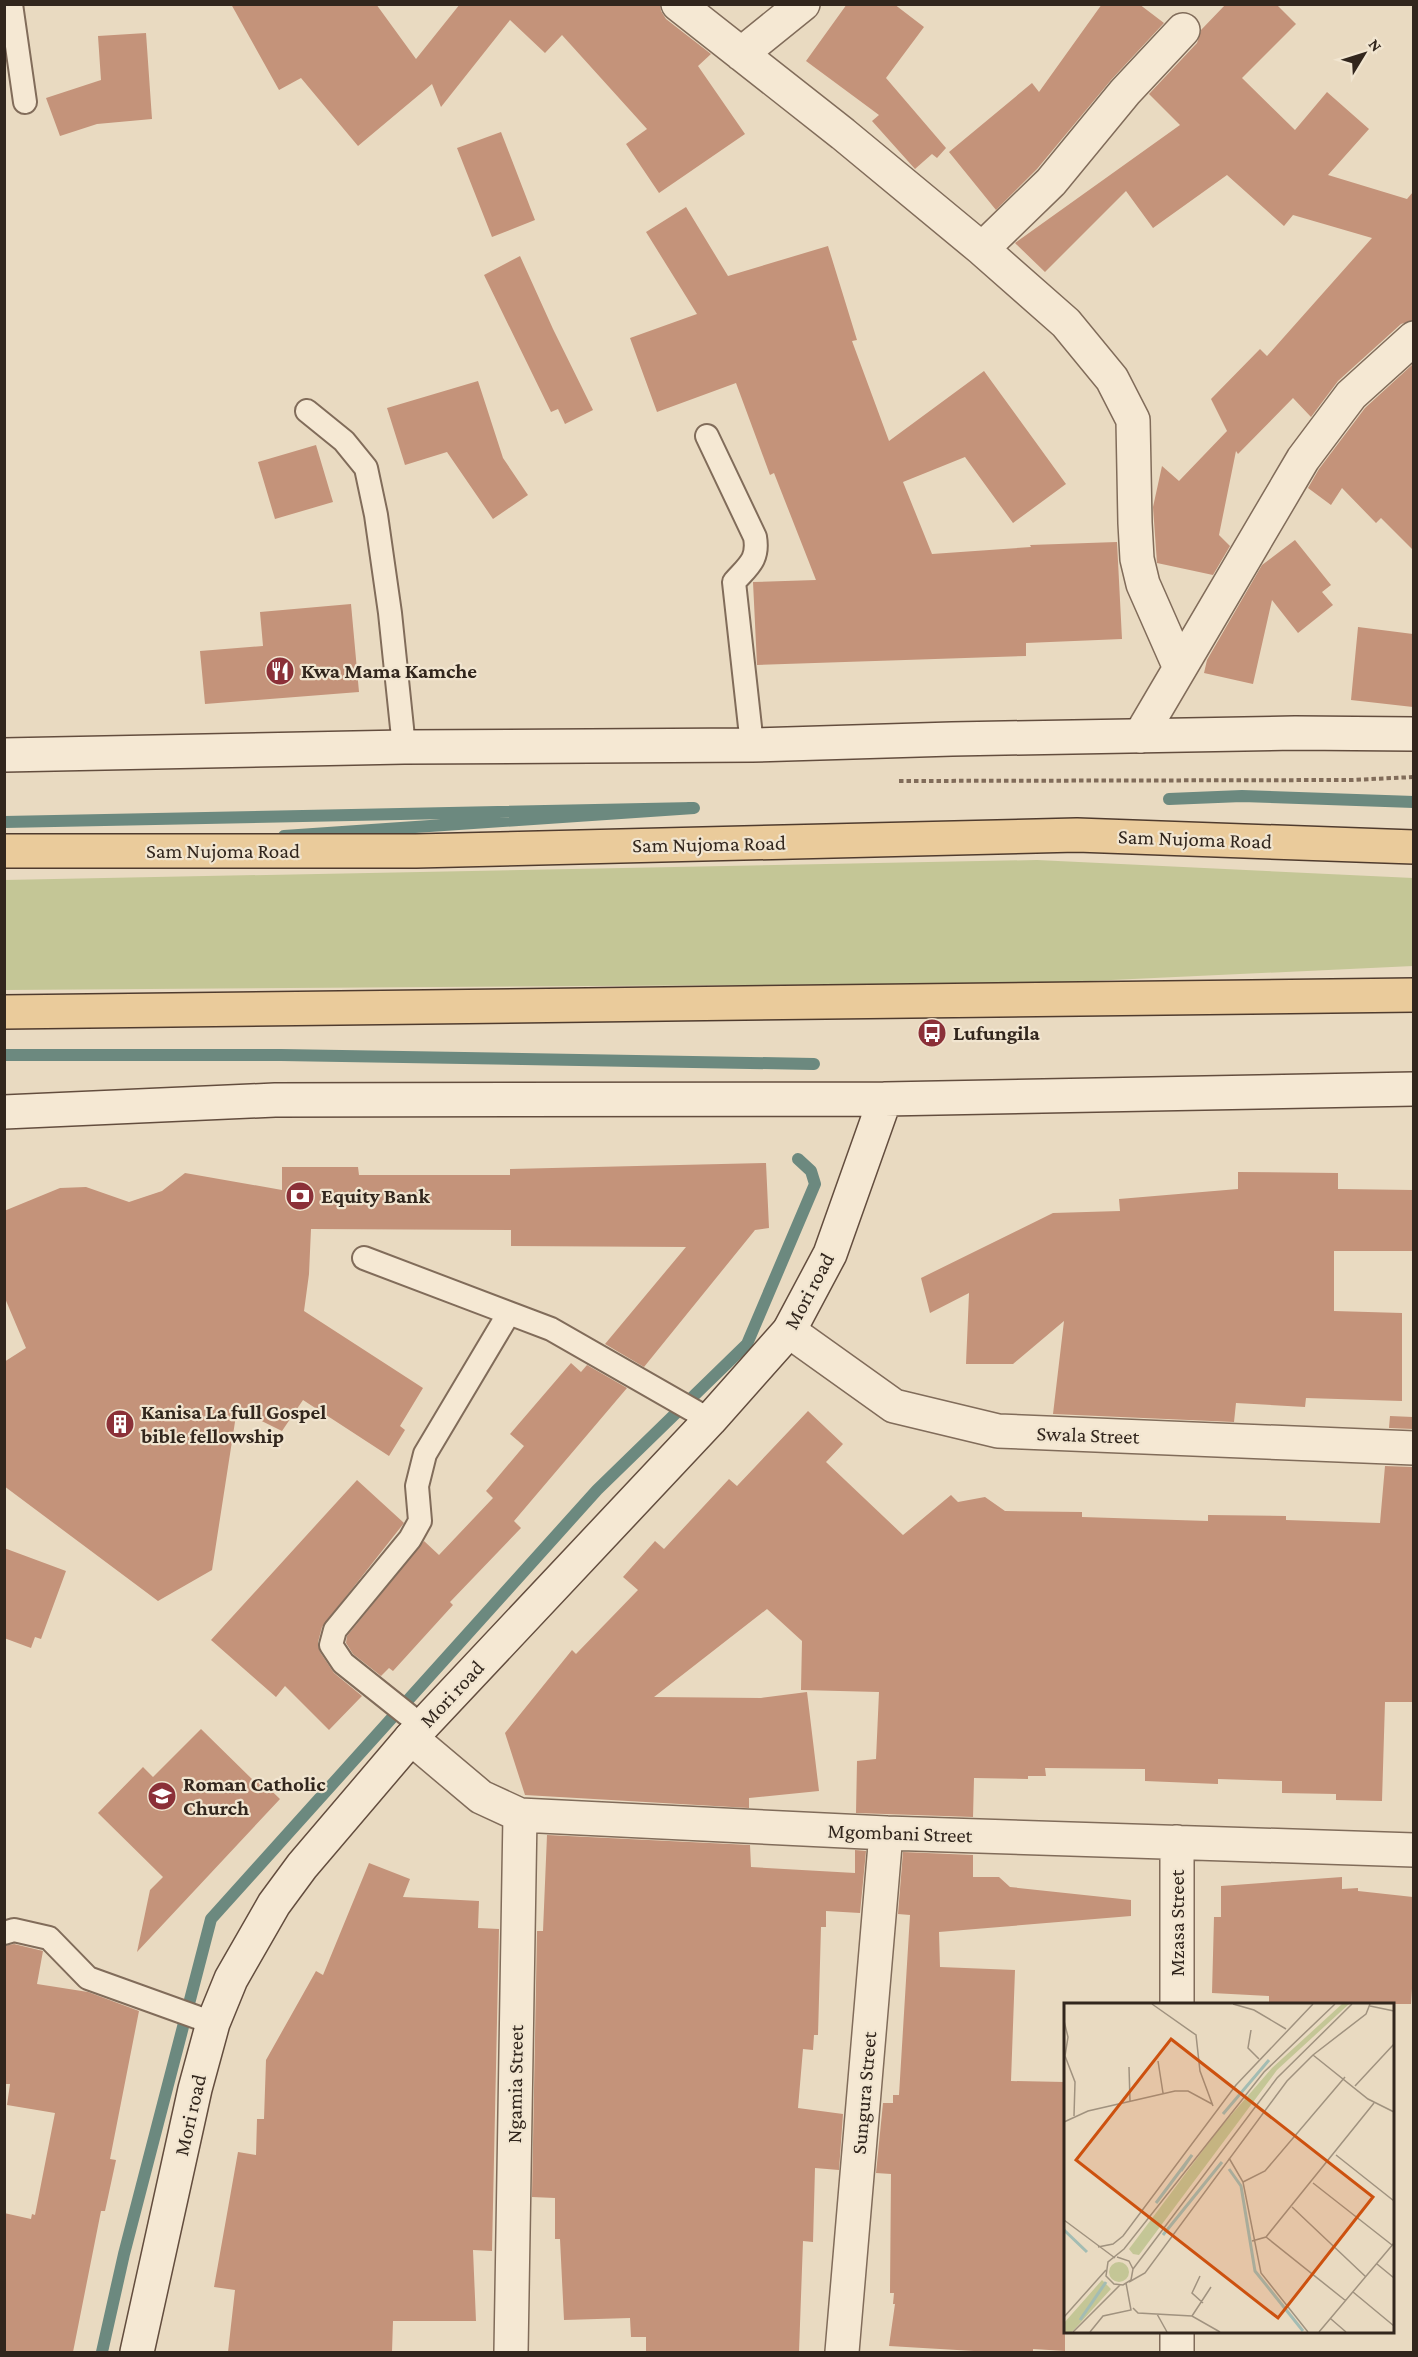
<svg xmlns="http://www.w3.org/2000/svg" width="1418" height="2357" font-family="'Crimson Pro',serif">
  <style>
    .green { fill: #c4c696 }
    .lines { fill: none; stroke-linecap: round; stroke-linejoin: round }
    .stream { stroke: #6c897f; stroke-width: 12 }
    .building { fill: #c4937a }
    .lane-casing { stroke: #816c5a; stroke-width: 26 }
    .street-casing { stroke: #816c5a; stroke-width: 36 }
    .secondary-casing { stroke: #634d3e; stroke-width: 36 }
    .primary-casing { stroke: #4f3b2e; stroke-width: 36 }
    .path { stroke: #816c5a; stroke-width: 4; stroke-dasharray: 4.5 3; stroke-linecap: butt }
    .lane { stroke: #f5e8d3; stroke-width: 22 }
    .street { stroke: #f5e8d3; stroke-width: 33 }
    .secondary { stroke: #f5e8d3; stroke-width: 33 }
    .primary { stroke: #eacb9b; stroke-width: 33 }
    .labels { text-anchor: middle; stroke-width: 4.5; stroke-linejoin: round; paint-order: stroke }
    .poi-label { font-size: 21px; font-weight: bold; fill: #32261d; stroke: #f1e5d0; text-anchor: start }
    .street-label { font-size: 21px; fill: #32261d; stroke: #f1e5d0 }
    .inset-river { fill: none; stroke: #a3bcb3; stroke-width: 3 }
    .inset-road { fill: none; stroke: #a0927f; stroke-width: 1.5 }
    .view { fill: #cd510f; fill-opacity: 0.15; stroke: #cd510f; stroke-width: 3 }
    .inset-edge { fill: none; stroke: #32261d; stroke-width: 3 }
  </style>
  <rect width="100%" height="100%" fill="#e9dac1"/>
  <path class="green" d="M1037 860 1413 878V966L1047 983 5 990 4 880Z"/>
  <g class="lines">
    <path class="stream" d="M1169 799 1242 796 1414 802
      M4 822 694 808 284 836
      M4 1055H281L814 1064
      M102 2352 124 2254 211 1919 597 1490 747 1344 815 1184 811 1171 798 1159"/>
  </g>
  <path class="building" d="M231 4H376L416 59 460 4H660L661 11 666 19 711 54 698 66 745 134 659 193 626 144 647 129 562 35 545 53 510 20 441 107 432 84 358 146 301 78 279 90Z
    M847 4H894L924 27 886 78 946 148 937 158 932 154 915 169 872 121 879 115 806 61Z
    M1102 4H1139L1164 23 1111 80 1037 169 996 210 949 152 1032 83 1039 92Z
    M1226 4H1276L1296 24 1242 78 1295 130 1327 92 1369 129 1328 175 1407 199 1413 192V320L1401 324 1338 381 1311 417 1293 398 1238 454 1236 451 1219 535 1230 546 1213 575 1157 563 1153 507 1162 466 1179 481 1227 431 1211 399 1260 349 1267 356 1372 238 1293 215 1284 226 1227 175 1153 228 1126 191 1045 272 1015 243 1180 125 1149 94 1197 43 1201 30Z
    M146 33 152 119 97 124 60 136 46 98 101 80 98 36Z
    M501 132 535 220 492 237 457 148Z
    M686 207 728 276 828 246 857 340 852 341 889 441 984 371 1066 484 1013 523 965 457 903 482 932 554 1031 547 1030 545 1117 542 1122 639 1026 643V656L757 665 753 582 816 580 774 473 770 475 736 383 657 412 630 338 697 314 646 232Z
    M520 256 553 329 593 410 565 424 558 409 551 412 484 275Z
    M1413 364V550L1381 518 1376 523 1342 488 1331 505 1308 488 1319 469 1365 408Z
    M478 381 503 458 528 495 493 519 447 452 405 465 387 408Z
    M316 445 333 502 275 519 258 462Z
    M1295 540 1331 585 1322 592 1333 605 1298 633 1272 600 1253 684 1204 673 1207 660 1262 565Z
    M351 604 359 692 205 704 200 651 263 646 260 612Z
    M1358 627 1413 634V707L1351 700Z
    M766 1163 769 1228 755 1230 644 1367 605 1344 686 1247 511 1246V1230L311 1229 309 1274 304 1311 423 1388 400 1426 405 1430 389 1456 303 1400 282 1431 237 1409 212 1570 158 1601 4 1486V1362L26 1348 4 1296V1211L60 1188 86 1187 129 1202 162 1191 185 1173 282 1190V1167H358L359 1175H510V1169Z
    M1238 1172 1338 1173V1189L1413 1190V1251H1334V1311L1402 1313V1401L1306 1398 1305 1407 1236 1403 1234 1422 1053 1414 1064 1321 1013 1364H966L969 1293 930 1313 921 1278 1053 1213 1120 1211 1119 1199 1238 1189Z
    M571 1363 581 1372 587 1365 627 1388 514 1521 521 1528 450 1602 453 1605 393 1671 389 1668 381 1676 353 1654 346 1643 347 1636 424 1541 439 1555 493 1498 486 1491 524 1446 510 1434Z
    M808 1411 843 1444 826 1462 903 1535 951 1495 958 1502 985 1497 1005 1511 1082 1512V1517L1208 1521V1515L1286 1516V1520L1380 1523 1385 1466 1413 1467V1702H1385L1382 1801 1336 1800V1794L1282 1793V1781L1218 1779V1784L1145 1781V1769L1045 1768 1046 1776H1028V1779L974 1778 973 1817 856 1813 857 1761 876 1759 879 1692 801 1690 802 1641 767 1609 654 1697 761 1698 807 1692 819 1791 749 1798V1808L525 1795 505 1733 572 1650 576 1654 638 1590 623 1577 655 1541 664 1549 729 1479 737 1486Z
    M1390 1416 1413 1417V1429L1389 1428Z
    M357 1480 404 1523 322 1627 318 1642 320 1652 334 1673 362 1696 329 1730 285 1686 276 1697 211 1640Z
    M4 1548 66 1571 41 1639 35 1637 31 1648 4 1638Z
    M201 1729 254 1781 257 1777 280 1799 137 1952 150 1890 163 1877 98 1813 143 1767 153 1777Z
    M547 1835 750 1845 751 1867 855 1873V1850L866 1851 860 1913 826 1911V1927H821L818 2035H814L813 2050 803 2049 798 2108 843 2114 839 2170 815 2168 813 2242 803 2241 799 2352H646V2337H631L630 2318 564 2320 560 2239H555V2198L532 2197 537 1931H543Z
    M903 1852 973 1855V1877H999L1010 1887 1131 1900V1916L939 1932 940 1967 1015 1970 1011 2081 1065 2082V2351L1033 2349V2352H991L889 2346 895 2304H893L894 2293H890L891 2174 876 2173 883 2103H893V2095H899L910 1915 898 1914Z
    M369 1863 410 1879 403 1897 479 1901 478 1928 499 1929 492 2251 473 2250 476 2321H393L392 2352H228L235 2290 214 2287 238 2152 256 2155 257 2119H264L266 2060 316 1971 323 1975Z
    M1342 1877V1889L1358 1888V1891L1413 1897V1973L1411 2004H1269V1996L1212 1993 1214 1917H1221V1886Z
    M14 1944 43 1951 37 1984 88 1992 139 2011 110 2159 116 2160 105 2211H101L73 2352H4V2213L31 2219 32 2214 35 2215 55 2113 7 2105 10 2084H4V1946Z"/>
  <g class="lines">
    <g class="lane-casing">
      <path id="lane" d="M11 4 25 102
        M307 411 344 441 366 468 376 515 390 613 404 747
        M707 436 755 537C759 560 748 566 734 582L752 745
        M364 1258 551 1329 710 1420
        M422 1726 343 1663 331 1645 335 1630 410 1539 420 1521 417 1486 425 1454 509 1313
        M4 1933 14 1930 49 1938 88 1978 213 2023"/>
    </g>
    <g class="street-casing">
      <path id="street" d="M678 4 843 134 982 249 1066 323 1112 379 1133 420 1135 523 1137 559 1143 584 1180 668
        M741 54 803 4
        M982 249 1051 182 1125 92 1183 30
        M1140 736 1303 459 1351 395 1414 338
        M789 1331 894 1406 998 1431 1414 1448
        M411 1738 481 1797 520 1815 886 1833 1414 1850
        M1177 2004V1842
        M511 2352 520 1815
        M842 2352 886 1833
        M1177 2352V2332"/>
    </g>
    <g class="secondary-casing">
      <path id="secondary" d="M4 755 404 747 752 745 952 739 1295 733 1414 734
        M4 1112 275 1100 885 1099 1414 1089
        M137 2352 195 2089 213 2023 231 1979 274 1904 302 1866 411 1738 710 1420 789 1331 830 1254 885 1099"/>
    </g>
    <g class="primary-casing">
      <path id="primary" d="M4 851H416L1077 835 1414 847
        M4 1012 1414 995"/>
    </g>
    <path class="path" d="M899 781 1351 780 1414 777"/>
    <use href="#lane" class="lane"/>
    <use href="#street" class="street"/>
    <use href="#secondary" class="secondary"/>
    <use href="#primary" class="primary"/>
  </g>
  <defs>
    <g id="restaurant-disc" transform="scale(1.5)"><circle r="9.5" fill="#8b3038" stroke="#f1e5d0"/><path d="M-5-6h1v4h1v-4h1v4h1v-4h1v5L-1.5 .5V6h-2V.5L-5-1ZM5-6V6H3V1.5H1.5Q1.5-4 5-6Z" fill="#fff"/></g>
    <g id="bus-disc" transform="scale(1.5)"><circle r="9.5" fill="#8b3038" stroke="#f1e5d0"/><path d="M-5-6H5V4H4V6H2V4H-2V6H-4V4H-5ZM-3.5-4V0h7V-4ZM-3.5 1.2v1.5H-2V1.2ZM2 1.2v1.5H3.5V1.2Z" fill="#fff"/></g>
    <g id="bank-disc" transform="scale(1.5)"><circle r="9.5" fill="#8b3038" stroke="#f1e5d0"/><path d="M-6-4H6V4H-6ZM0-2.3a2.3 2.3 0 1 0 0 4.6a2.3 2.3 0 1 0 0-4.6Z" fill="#fff"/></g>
    <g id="building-disc" transform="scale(1.5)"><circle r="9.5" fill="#8b3038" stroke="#f1e5d0"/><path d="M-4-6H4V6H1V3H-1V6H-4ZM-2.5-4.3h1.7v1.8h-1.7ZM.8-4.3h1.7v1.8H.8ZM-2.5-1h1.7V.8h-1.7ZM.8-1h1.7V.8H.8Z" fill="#fff"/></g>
    <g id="school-disc" transform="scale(1.5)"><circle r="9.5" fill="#8b3038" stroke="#f1e5d0"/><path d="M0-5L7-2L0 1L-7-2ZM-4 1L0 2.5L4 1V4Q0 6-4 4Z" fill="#fff"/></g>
  </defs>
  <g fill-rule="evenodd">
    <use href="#restaurant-disc" x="280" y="671"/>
    <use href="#bus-disc" x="932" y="1033"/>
    <use href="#bank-disc" x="300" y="1196"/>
    <use href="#building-disc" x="120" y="1424"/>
    <use href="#school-disc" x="162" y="1796"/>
  </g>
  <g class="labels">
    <g class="poi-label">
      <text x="301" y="678">Kwa Mama Kamche</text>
      <text x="953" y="1040">Lufungila</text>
      <text x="321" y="1203">Equity Bank</text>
      <text x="141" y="1419">Kanisa La full Gospel<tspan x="141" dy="24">bible fellowship</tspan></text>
      <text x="183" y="1791">Roman Catholic<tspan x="183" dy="24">Church</tspan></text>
    </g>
    <g class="street-label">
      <text transform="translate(1195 839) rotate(2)" y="7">Sam Nujoma Road</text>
      <text transform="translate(709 844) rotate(-1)" y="7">Sam Nujoma Road</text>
      <text x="223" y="858">Sam Nujoma Road</text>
      <text transform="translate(809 1291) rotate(-62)" y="7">Mori road</text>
      <text transform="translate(1088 1435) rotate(2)" y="7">Swala Street</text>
      <text transform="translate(452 1694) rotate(-47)" y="7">Mori road</text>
      <text transform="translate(900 1833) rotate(2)" y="7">Mgombani Street</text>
      <text transform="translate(1177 1923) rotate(-90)" y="7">Mzasa Street</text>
      <text transform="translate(515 2084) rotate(-89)" y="7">Ngamia Street</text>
      <text transform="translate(864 2093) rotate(-85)" y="7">Sungura Street</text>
      <text transform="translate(190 2115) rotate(-77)" y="7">Mori road</text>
    </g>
  </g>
  <g transform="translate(1064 2003)">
    <rect width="330" height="330" fill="#e9dac1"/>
    <path d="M278 1H285L213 67 75 252 69 251 65 246 155 126 208 65ZM45 269a10 10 0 1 1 20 0a10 10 0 1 1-20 0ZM38 277 47 286 8 329H0V320Z" fill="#c4c696"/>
    <path class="inset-river" d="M159 111 205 57M165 166 177 183 191 268 239 328M92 200 128 152 117 168M0 227 23 249M99 232 158 159M16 317 42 279"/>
    <path class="inset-road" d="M88 1 132 32 136 68 149 103M169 1 190 7 222 26M306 3 330 8M0 18 4 34 1 53 11 79 10 113M187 27 184 45 195 56M249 52 304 96 330 109M94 58 99 90M65 64 66 98M291 83 330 41M0 119 24 108 111 88H124L148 101M272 152 330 198M165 155 179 179 197 270 244 329M179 179 201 168 281 74M249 180 328 242M228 204 302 274M0 217 51 255M202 234 282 298M188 238 202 234 310 100M34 244 49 241 59 233 172 82 249 1M53 254 65 258 69 266 67 277 59 282 50 281 42 273 44 259 60 246 200 69 271 1M313 261 330 275M69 266 213 75 288 1M136 273 128 290 139 300M65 279 81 270 223 78 249 52 302 11 306 1M289 289 330 323M69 305 74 310 128 313 156 329M93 311 103 329M128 313 147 284M0 314 42 267M267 316 282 329M9 329 56 282M26 329 39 313 67 307 62 280M255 329 330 240"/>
    <path class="view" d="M107 36 309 194 214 315 12 157Z"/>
    <rect width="330" height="330" class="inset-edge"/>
  </g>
  <rect width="1418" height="2357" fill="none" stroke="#32261d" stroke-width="12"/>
  <g transform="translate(1364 54) rotate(52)" stroke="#f1e5d0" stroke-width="4.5" paint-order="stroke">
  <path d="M0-4.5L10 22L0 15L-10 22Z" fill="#32261d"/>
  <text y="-9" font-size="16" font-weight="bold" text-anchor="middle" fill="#32261d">N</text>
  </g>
</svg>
